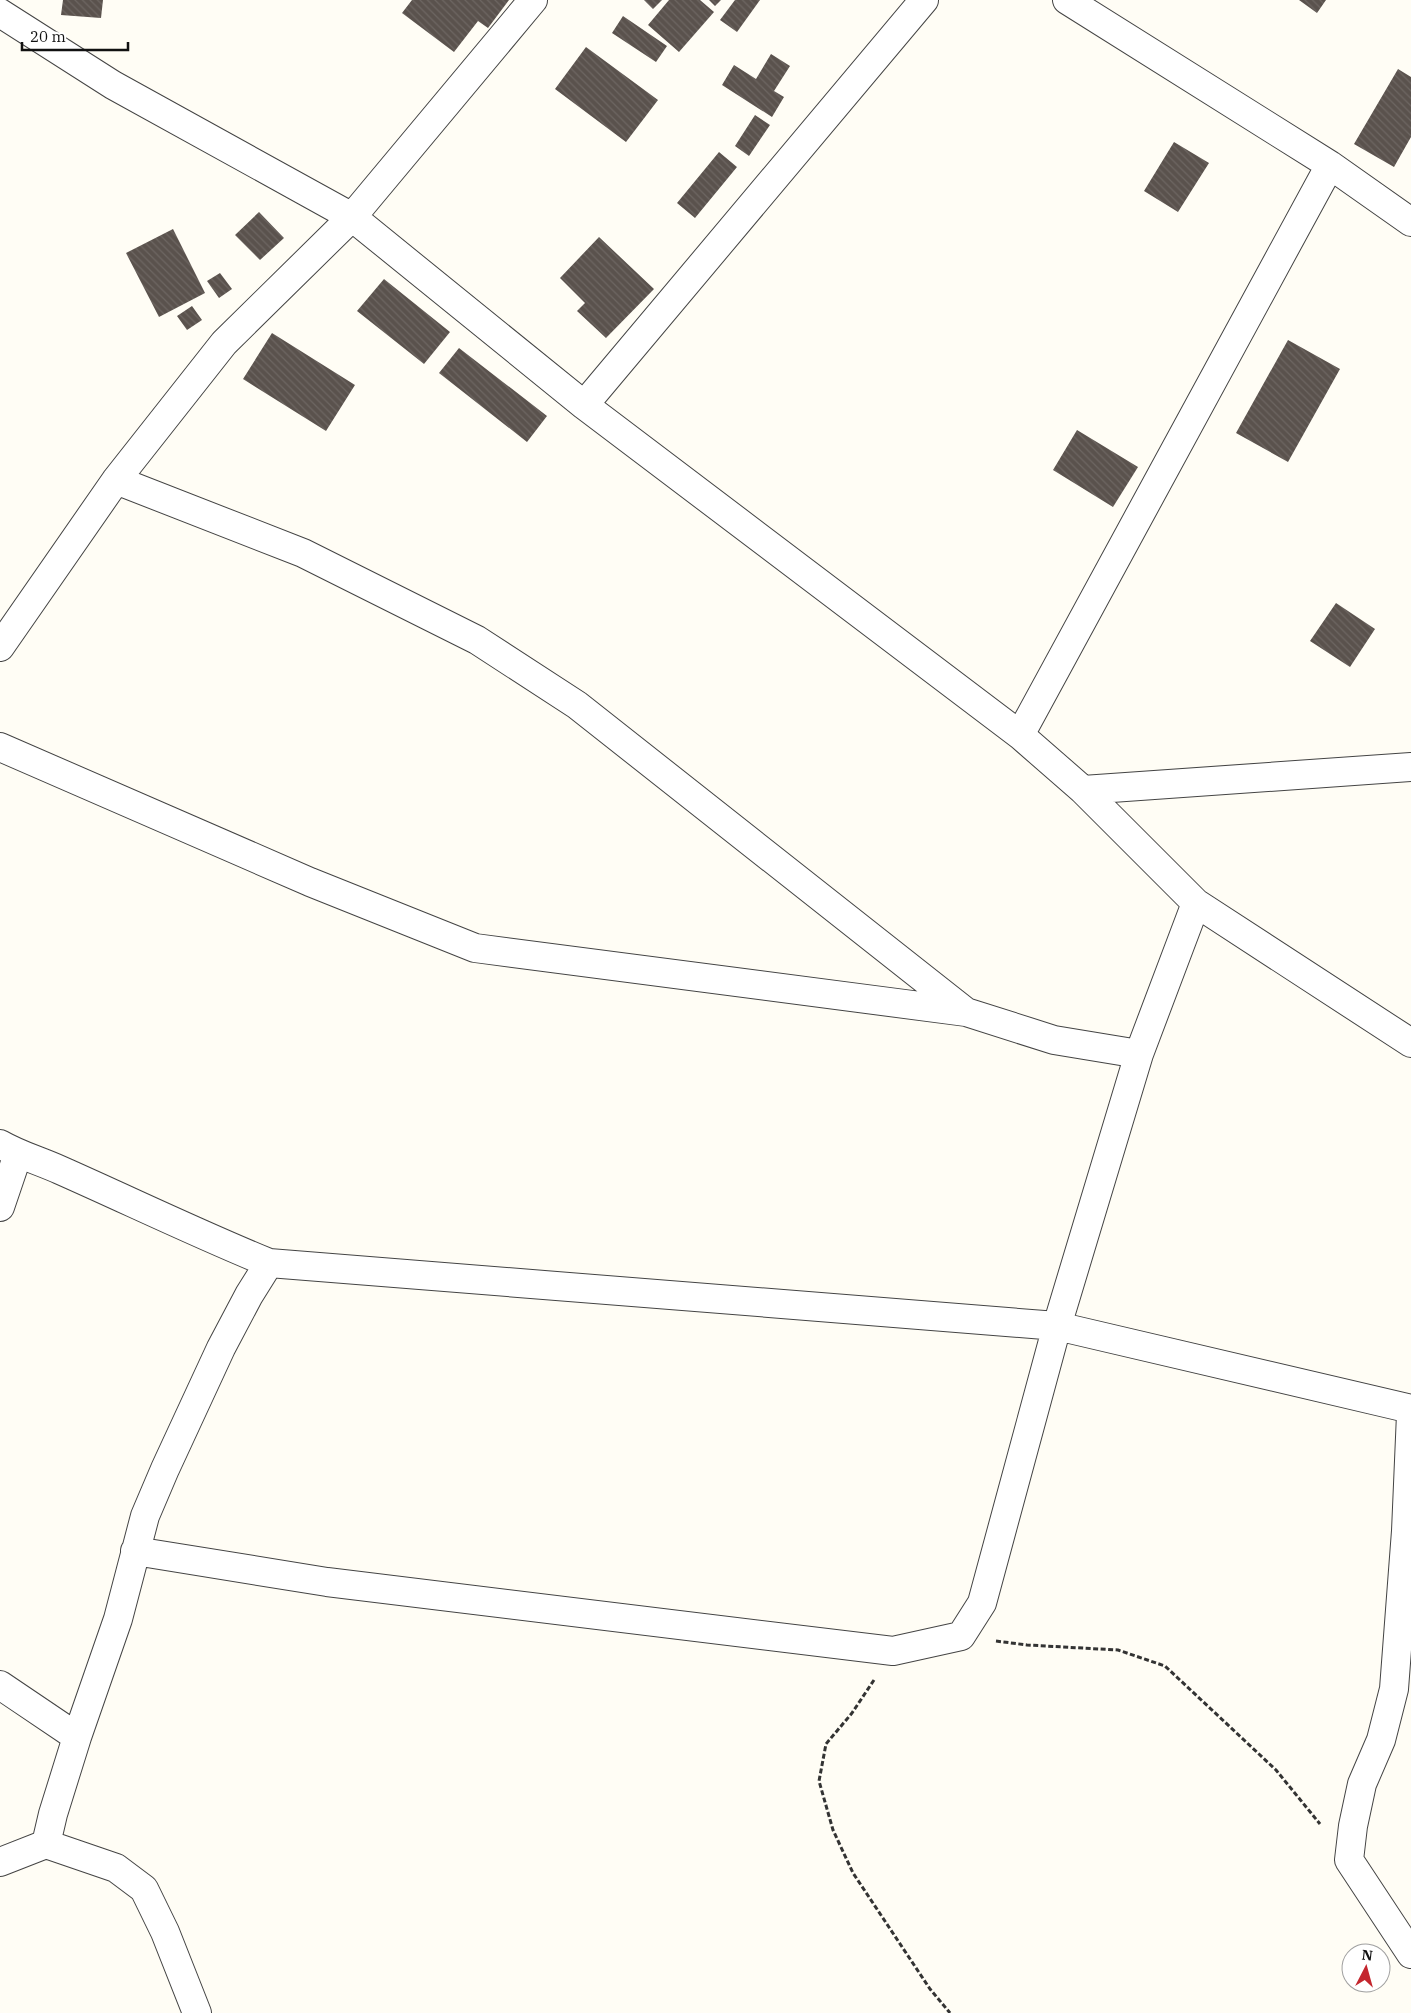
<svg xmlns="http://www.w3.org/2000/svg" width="1411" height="2013" font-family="'IBM Plex Serif',serif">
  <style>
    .building { fill: url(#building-back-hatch) }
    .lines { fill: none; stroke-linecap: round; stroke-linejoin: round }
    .minor-casing { stroke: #444; stroke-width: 30 }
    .path { stroke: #333; stroke-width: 3; stroke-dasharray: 5 2.5; stroke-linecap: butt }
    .minor { stroke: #fff; stroke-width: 28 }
  </style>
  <defs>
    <pattern id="building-back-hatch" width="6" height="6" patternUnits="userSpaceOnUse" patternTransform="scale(1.25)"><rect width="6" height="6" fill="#5a524d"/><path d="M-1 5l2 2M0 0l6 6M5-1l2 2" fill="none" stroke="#6d6662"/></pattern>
  </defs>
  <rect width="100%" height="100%" fill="#fffdf5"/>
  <path class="building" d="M63 0H103L101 18 61 15Z
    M412 0H509L488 28 478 21 454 52 402 13Z
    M644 0H662L653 9Z
    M669 0H700L714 12 679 52 648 25Z
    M709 0H721L715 6Z
    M735 0H760L737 32 720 20Z
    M1299 0H1326L1317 13Z
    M623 16 667 46 656 62 612 33Z
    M586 47 658 100 626 142 555 89Z
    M771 54 790 66 774 91 784 97 772 117 722 85 734 65 756 79Z
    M1398 69 1411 77V137L1394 167 1354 144Z
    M755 115 770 125 749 156 735 146Z
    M1174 142 1209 163 1178 212 1144 191Z
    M719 152 737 167 695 218 677 203Z
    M259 212 284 238 260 260 235 235Z
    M173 229 205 293 159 317 126 253Z
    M599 237 654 289 606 338 577 311 585 303 560 278Z
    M220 273 232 289 219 298 207 281Z
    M384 279 450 332 424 364 357 311Z
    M192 306 202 320 187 330 177 316Z
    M272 333 355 385 326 431 243 379Z
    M1288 340 1340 369 1288 462 1236 433Z
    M459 348 547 416 527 442 439 373Z
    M1077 430 1138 467 1113 507 1053 470Z
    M1336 603 1375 629 1350 667 1310 641Z"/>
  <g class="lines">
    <g class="minor-casing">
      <path id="minor" d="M1067 0 1330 165 1411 222
        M0 13 113 85 352 217 584 405 1020 735 1083 790 1196 903 1411 1043
        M584 405 924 0
        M116 480 303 553 477 640 577 705 966 1012
        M0 647 116 480 224 343 352 217 533 0
        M1020 735 1330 165
        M0 747 310 882 475 948 966 1012 1054 1040 1139 1054 1196 903
        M1083 790 1411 767
        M0 1144C19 1155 40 1161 60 1170 130 1201 198 1234 269 1263L1057 1326 1411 1409
        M0 1207 18 1154
        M1411 1414 1406 1531 1394 1689 1381 1740 1362 1784 1353 1826 1349 1860 1411 1954
        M135 1551 327 1582 893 1651 961 1636 982 1603 1057 1326 1139 1054
        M0 1685 77 1737
        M46 1844 53 1814 77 1737 118 1619 145 1516 165 1469 221 1348 249 1295 269 1263
        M0 1862 46 1844 116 1868 144 1889 165 1932 197 2013"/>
    </g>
    <path class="path" d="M996 1641 1027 1645 1118 1650 1165 1666 1276 1770 1320 1824
      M874 1680 852 1713 826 1744 819 1781 833 1830 853 1873 930 1989 950 2013"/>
    <use href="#minor" class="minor"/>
  </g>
  <g transform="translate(1366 1968) rotate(6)"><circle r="24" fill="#ffffff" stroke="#a0a0a0"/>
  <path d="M0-4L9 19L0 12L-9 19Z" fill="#c4262e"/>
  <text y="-8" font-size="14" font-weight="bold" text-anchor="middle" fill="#111111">N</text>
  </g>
  <path d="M22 42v8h106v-8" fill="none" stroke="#111111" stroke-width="2.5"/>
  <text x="30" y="42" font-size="15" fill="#111111" stroke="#ffffff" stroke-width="4" paint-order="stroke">20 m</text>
</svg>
